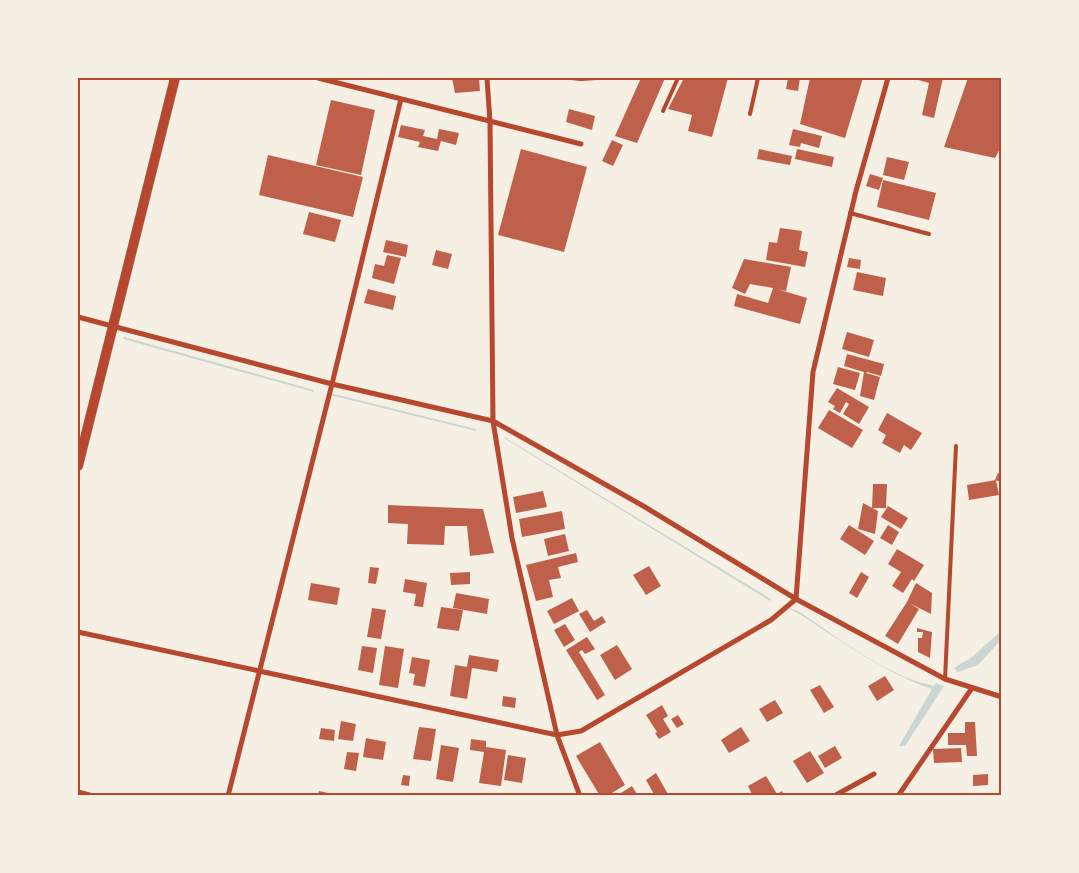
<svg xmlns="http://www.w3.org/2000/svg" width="1079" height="873" font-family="'Exo 2',sans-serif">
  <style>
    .water { fill: #c9d6d2 }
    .building { fill: #bf614a }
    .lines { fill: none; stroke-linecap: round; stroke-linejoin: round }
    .service { stroke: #b5482f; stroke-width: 4 }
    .minor { stroke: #b5482f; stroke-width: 5 }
    .secondary { stroke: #b5482f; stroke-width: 10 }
    .neatline { fill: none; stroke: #b5482f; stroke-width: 2 }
  </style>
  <rect width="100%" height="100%" fill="#f6efe4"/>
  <path class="water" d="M124 337 314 390V392L123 339Z
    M330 393 476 429V431L330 395Z
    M504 437 771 599 770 601 504 438Z
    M789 608 798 611C839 638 886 676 934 686L936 683 944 686 905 746H899L932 689C883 672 841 641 798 613L789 609Z
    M1001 631V640L978 665 958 672 954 668 972 657Z"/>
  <path class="building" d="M452 78H479L480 91 455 93Z
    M641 78H665L637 143 615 136Z
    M684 78H728L712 137 688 131 692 115 668 109Z
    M788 78H800L798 91 786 89Z
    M810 78H863L845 138 800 124Z
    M911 78H943L934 118 922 115 929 83Z
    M968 78H1002V145L995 158 944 147Z
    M331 100 375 110 361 175 316 165Z
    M569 109 595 116 592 130 566 122Z
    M401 125 425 130 423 136 437 139 439 129 459 133 456 145 441 141 438 151 418 147 420 142 398 137Z
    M793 129 822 136 819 148 801 143 800 147 789 145Z
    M612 140 623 145 613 166 602 161Z
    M521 149 587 167 564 252 498 235Z
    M759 149 792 156 790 165 757 159Z
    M797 149 834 157 832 167 795 159Z
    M268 155 363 177 353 217 259 195Z
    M887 157 909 162 904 180 883 175Z
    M870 174 883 178 879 190 866 186Z
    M883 180 936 193 929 220 877 207Z
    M309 212 341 220 335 242 303 234Z
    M780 228 802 231 799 250 808 252 805 267 766 260 769 242 777 243Z
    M386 240 408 245 406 257 383 252Z
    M436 250 452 254 448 269 432 265Z
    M387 255 401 258 394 284 372 278 375 264 384 266Z
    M849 258 861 260 860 269 847 267Z
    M744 259 791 267 786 291 777 289 807 298 800 324 734 306 737 294 768 303 773 288 750 284 745 294 732 288Z
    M857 272 886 278 883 296 853 290Z
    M368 289 396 296 393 310 364 303Z
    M847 332 874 340 869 357 842 349Z
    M847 354 884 364 881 376 867 372 866 373 880 377 874 400 860 396 864 372 844 366Z
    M838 367 860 373 855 390 833 384Z
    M837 388 869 407 859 424 843 414 849 404 846 402 840 413 833 409 835 406 828 402Z
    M829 410 863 430 852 448 818 428Z
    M887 413 922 433 911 450 904 445 900 453 882 443 886 435 878 430Z
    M998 473 1002 474V482L995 480Z
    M996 480 999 495 969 500 967 485Z
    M873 484H887L886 508H872Z
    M543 491 547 507 516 513 513 497Z
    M863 503 878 511 875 534 858 529Z
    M388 505 483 509 494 553 470 556 467 526H445L444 545 407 544 408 524 388 523Z
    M888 506 908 518 901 529 881 517Z
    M562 511 565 529 522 537 519 519Z
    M849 525 874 541 865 555 840 539Z
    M888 525 899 532 892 545 880 538Z
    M565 534 569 551 548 556 544 539Z
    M897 549 924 565 914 581 912 579 903 593 892 586 901 572 888 564Z
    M576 553 578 562 558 567 561 578 549 580 553 597 536 601 526 565Z
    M649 566 661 586 646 595 633 575Z
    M370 567 379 568 376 584 368 583Z
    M470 572V584L451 585 450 573Z
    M861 572 869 577 857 598 849 593Z
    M405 579 427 583 423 607 414 606 416 594 403 592Z
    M311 583 340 588 337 605 308 600Z
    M916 583 932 593 931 614 909 603 919 609 898 644 885 636 907 602Z
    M456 593 489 599 487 614 453 608Z
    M572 598 579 611 554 624 547 611Z
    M441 607 463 610 459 631 437 628Z
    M372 608 386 610 381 639 367 637Z
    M587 610 594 621 602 616 606 622 590 632 579 614Z
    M565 624 575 640 564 647 554 630Z
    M917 628 932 632 930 658 918 652V638H922L923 632H917Z
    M587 637 595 649 585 654 582 650 579 652 605 695 597 700 566 650Z
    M617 645 632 669 615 680 600 655Z
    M362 646 377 648 373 673 358 670Z
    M385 646 404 649 398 688 379 685Z
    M469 655 499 660 497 672 472 668 467 699 450 696 455 665 467 667Z
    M412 657 430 660 425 687 413 685 415 674 409 673Z
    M885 676 894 690 877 701 868 686Z
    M820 685 834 707 824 713 810 690Z
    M503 696 516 698 515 708 502 706Z
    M775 700 783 713 767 722 759 709Z
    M662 705 668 716 663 719 671 732 659 739 655 733 657 732 646 715Z
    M678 715 684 724 677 728 671 719Z
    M341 721 356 724 353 741 338 739Z
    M965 722H975L977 756H967L966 745H948V733H965Z
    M419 727 436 729 431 761 413 759Z
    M741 727 750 741 729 753 721 740Z
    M321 728 335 730 334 741 319 739Z
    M366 738 386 742 383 760 363 757Z
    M471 739 486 741V747L506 750 501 786 479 783 484 752 470 750Z
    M600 742 625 785 607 796H600L576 756Z
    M441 745 459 748 453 782 436 779Z
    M835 746 842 758 825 768 818 756Z
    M961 748 962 762 934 763 933 749Z
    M810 751 824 773 807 783 793 761Z
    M347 752 359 753 356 771 344 769Z
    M508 755 526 758 522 783 504 780Z
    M656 773 669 796H655L646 780Z
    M988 774V785L973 786V775Z
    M403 775 410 776 409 786 401 785Z
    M766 776 777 794 782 791 784 796H753L748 786Z
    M632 786 638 796H616Z
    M319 791 333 794 332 796H318Z
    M988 793H1000V796H988Z"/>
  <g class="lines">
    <path class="service" d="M571 78 581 79 597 78
      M663 111 678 78
      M750 114 758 78
      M850 213 929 234
      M945 679 956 446"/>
    <path class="minor" d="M318 78 581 144
      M487 78 490 122 493 421 512 538 557 735 580 796
      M78 317 332 384 493 421 645 507 796 599 945 679 1002 697
      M78 632 557 735 581 731 771 620 796 599 813 372 856 191 888 78
      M78 792 93 796
      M228 796 332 384 401 99
      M834 796 874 774
      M898 796 972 688"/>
    <path class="secondary" d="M78 466 175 78"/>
  </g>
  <rect width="1079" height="873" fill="none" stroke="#f6efe4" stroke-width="158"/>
  <rect x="79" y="79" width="921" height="715" class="neatline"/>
</svg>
